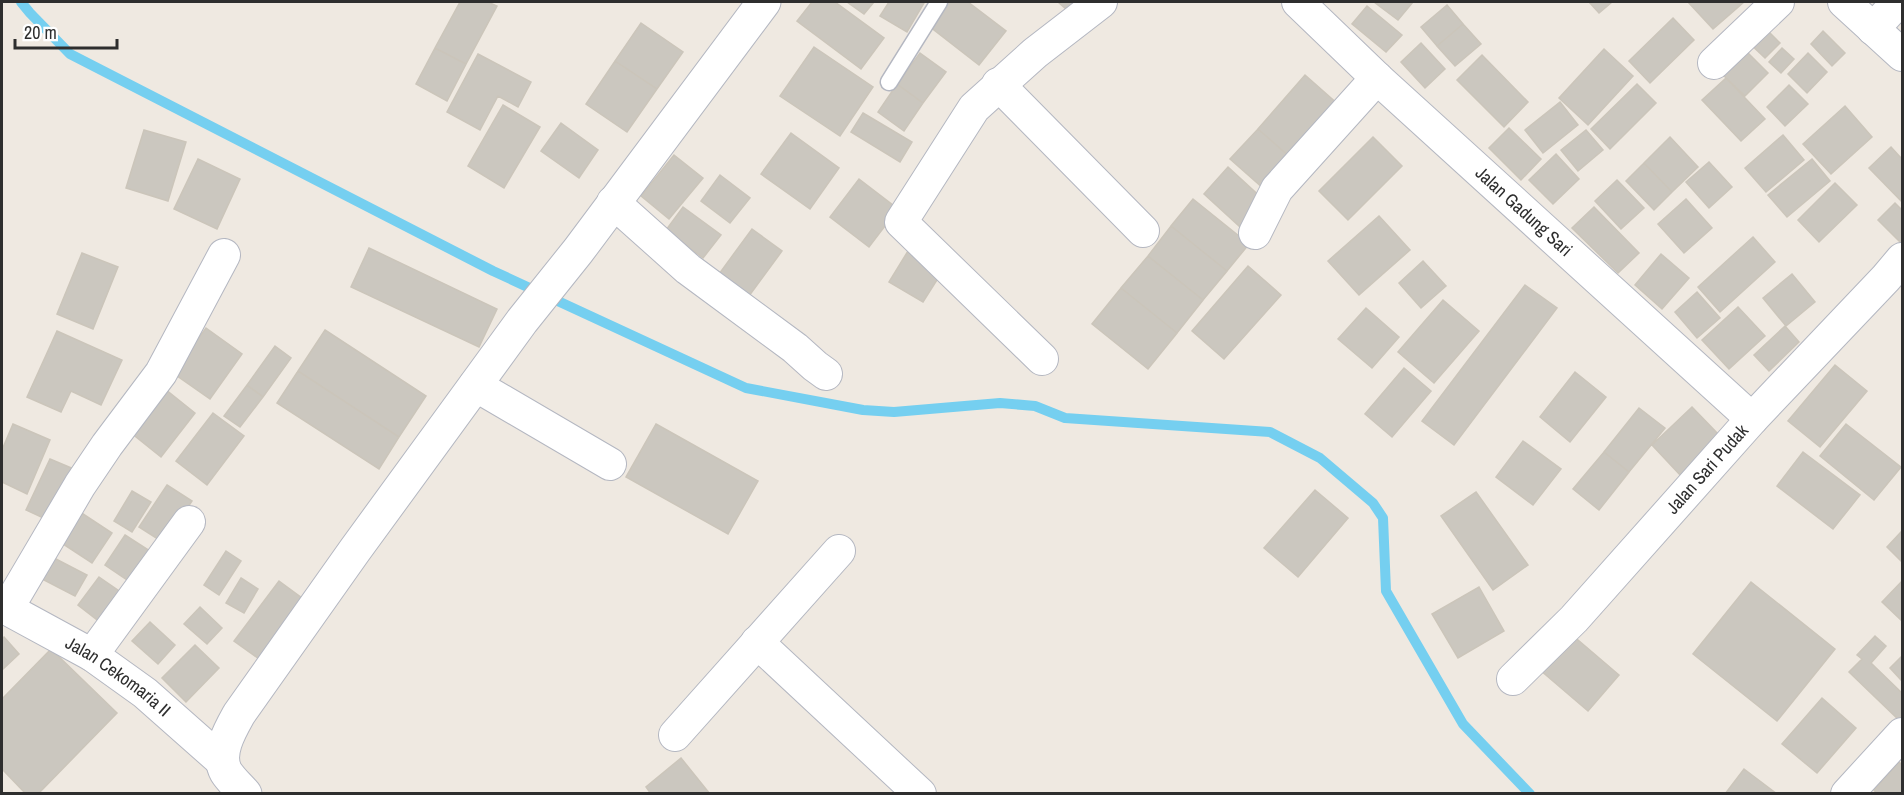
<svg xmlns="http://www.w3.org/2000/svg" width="1904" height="795" font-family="'Archivo Narrow',sans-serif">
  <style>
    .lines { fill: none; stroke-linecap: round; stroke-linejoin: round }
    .stream { stroke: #75cff0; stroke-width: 10 }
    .building { fill: #cbc7bf; stroke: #cbc5ba; stroke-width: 1.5 }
    .lane-casing { stroke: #b4b7c1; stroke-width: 19 }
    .street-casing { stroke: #b4b7c1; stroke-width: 34 }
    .secondary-casing { stroke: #b4b7c1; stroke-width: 35 }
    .lane { stroke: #fff; stroke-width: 16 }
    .street { stroke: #fff; stroke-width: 32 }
    .secondary { stroke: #fff; stroke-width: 33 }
    .labels { text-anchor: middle; stroke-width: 6; stroke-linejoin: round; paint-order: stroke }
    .street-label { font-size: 18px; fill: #2e2e2e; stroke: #fff }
  </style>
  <rect width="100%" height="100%" fill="#efe9e1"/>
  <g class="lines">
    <path class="stream" d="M21 2 30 13 70 54 493 271 746 388 863 410 894 412 1000 403 1035 406 1065 418 1270 432 1320 458 1373 503 1383 518 1386 591 1463 724 1530 794"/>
  </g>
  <path class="building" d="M460 2H488L497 6 466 64 435 48Z
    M812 2H835L884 38 861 69 797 21Z
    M847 2H874L864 14Z
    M889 2H921L924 3 907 32 880 16Z
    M948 2H968L1006 31 979 65 929 26Z
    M1058 2H1089L1075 17Z
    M1374 2H1413L1398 20Z
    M1589 2H1612L1599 13Z
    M1688 2H1744L1713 29Z
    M1447 5 1463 24 1437 46 1421 27Z
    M1367 6 1402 35 1386 52 1352 24Z
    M1673 18 1694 40 1650 83 1629 61Z
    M641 23 683 52 657 89 615 61Z
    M1463 24 1481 44 1455 66 1437 46Z
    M1761 24 1780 43 1765 58 1746 40Z
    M1823 31 1845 53 1832 66 1811 44Z
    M1421 43 1445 69 1425 88 1401 62Z
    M814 47 873 87 840 136 780 96Z
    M435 48 466 64 447 101 416 84Z
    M1782 48 1794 59 1781 73 1769 62Z
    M1604 49 1633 76 1588 125 1559 98Z
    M1745 50 1768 73 1745 96 1721 73Z
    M920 53 946 72 923 103 897 84Z
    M1808 53 1827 72 1807 93 1788 74Z
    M478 54 531 82 518 107 498 96 480 130 447 112Z
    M1482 55 1528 102 1504 127 1457 80Z
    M615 61 657 89 627 132 586 104Z
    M1305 75 1339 105 1291 158 1258 129Z
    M1726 78 1765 119 1741 141 1702 100Z
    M897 84 923 103 904 131 878 112Z
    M1637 84 1656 103 1610 149 1591 129Z
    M1789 85 1808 104 1785 126 1767 107Z
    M1560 102 1578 125 1543 153 1525 130Z
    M503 105 540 127 504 188 468 166Z
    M1845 106 1872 137 1831 174 1803 144Z
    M863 113 912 142 900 162 851 132Z
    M561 123 598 150 579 178 541 151Z
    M1509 128 1541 159 1521 180 1489 148Z
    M1258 129 1291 158 1264 189 1230 159Z
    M144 130 186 142 168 201 126 188Z
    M1586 130 1603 150 1578 171 1561 150Z
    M791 133 839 168 810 209 761 174Z
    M1783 135 1804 160 1766 192 1745 168Z
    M1373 137 1402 166 1348 220 1319 191Z
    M1670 137 1698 167 1672 192 1644 163Z
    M1891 147 1902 159V202L1869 168Z
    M1556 154 1579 179 1553 204 1529 180Z
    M674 155 703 178 669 219 641 196Z
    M198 159 240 179 217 229 174 209Z
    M1812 159 1830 181 1787 217 1768 195Z
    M1709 162 1732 187 1709 208 1686 182Z
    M1644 163 1672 192 1654 210 1626 181Z
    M1228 167 1264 200 1240 227 1204 194Z
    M720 175 750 198 730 223 701 201Z
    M859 179 898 209 869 247 830 217Z
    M1617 180 1644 208 1621 229 1595 201Z
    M1835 183 1857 205 1819 242 1798 220Z
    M1193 199 1249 244 1227 271 1171 226Z
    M1686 199 1712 228 1684 253 1658 224Z
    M1895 203 1902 210V240L1900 242 1878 220Z
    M683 207 721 235 703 258 666 230Z
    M1594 207 1639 253 1618 273 1572 228Z
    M1379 216 1410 250 1359 295 1328 261Z
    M1171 226 1227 271 1203 300 1148 256Z
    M752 229 782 251 749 296 719 274Z
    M1753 237 1775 262 1720 312 1698 287Z
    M369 248 497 309 479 347 351 287Z
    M908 251 942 272 923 302 889 282Z
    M82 253 118 267 93 329 57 314Z
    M1661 254 1689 278 1662 309 1635 285Z
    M1148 256 1203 300 1177 333 1121 288Z
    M1423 261 1446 286 1421 308 1399 283Z
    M1248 266 1281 295 1224 359 1192 331Z
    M1792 274 1815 302 1786 326 1763 298Z
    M1525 285 1557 308 1454 445 1422 421Z
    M1121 288 1177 333 1148 369 1092 324Z
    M1697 292 1720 318 1697 338 1675 312Z
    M1443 300 1479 331 1434 383 1398 352Z
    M1738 307 1765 336 1729 369 1702 340Z
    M1366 308 1399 337 1372 368 1338 339Z
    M1785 326 1799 342 1769 371 1754 355Z
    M206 328 242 354 210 399 173 373Z
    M325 330 426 396 399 437 298 371Z
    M57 331 122 360 101 405 71 391 61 412 27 397Z
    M275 346 291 358 263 397 247 385Z
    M1835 365 1867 391 1820 447 1788 421Z
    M1404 368 1431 391 1392 437 1365 414Z
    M298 371 399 437 379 469 277 403Z
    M1575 372 1606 397 1570 442 1540 417Z
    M160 385 195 413 161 457 126 429Z
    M247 385 263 397 240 427 224 416Z
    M1692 407 1721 437 1681 476 1652 445Z
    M1639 408 1665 428 1629 472 1604 452Z
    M213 413 244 436 207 485 176 461Z
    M13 424 50 440 27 494 2 482V450Z
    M656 424 758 481 728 534 626 477Z
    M1846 424 1901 467 1874 500 1820 456Z
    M1523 441 1561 469 1533 505 1496 477Z
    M1604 452 1629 472 1599 510 1573 489Z
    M1803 452 1860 495 1833 529 1777 486Z
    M50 459 76 470 52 522 26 510Z
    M167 485 192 501 164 543 139 527Z
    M1315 490 1348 518 1298 577 1264 548Z
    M132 491 151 502 132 532 114 521Z
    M1476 492 1528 565 1493 590 1441 516Z
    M80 512 112 533 92 563 60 542Z
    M1902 531V562L1887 547Z
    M125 535 153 553 133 584 105 565Z
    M226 551 241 561 219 595 204 585Z
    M54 558 87 575 75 596 42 579Z
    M99 577 122 593 101 623 78 605Z
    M241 578 258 589 244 613 226 603Z
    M279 581 306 601 262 661 234 641Z
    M1902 581V621L1882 602Z
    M1751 582 1835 649 1777 721 1693 654Z
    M1479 587 1504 631 1458 658 1432 614Z
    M200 607 222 628 207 644 184 624Z
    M150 622 175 645 158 664 132 641Z
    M1571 634 1619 675 1588 711 1540 670Z
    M1875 636 1886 646 1871 663 1902 693V716L1899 720 1849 672 1862 659 1857 655Z
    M4 637 19 654 2 670V639Z
    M195 645 219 668 186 702 162 678Z
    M51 649 117 713 38 794H26L2 769V699Z
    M1902 656V681L1890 668Z
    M1822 698 1856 728 1817 773 1782 744Z
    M681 758 710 794H651L646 787Z
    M1899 762 1902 765V794H1877L1874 790Z
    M1744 769 1777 794H1725Z"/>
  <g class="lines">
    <g class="lane-casing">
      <path id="lane" d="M889 82 939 2"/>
    </g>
    <g class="street-casing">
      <g id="street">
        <path id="s1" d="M1298 2 1377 78 1752 419"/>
        <path d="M1844 2 1902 55"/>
        <path d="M1873 29 1898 2"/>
        <path d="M1714 63 1778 2"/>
        <path d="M998 84 1143 231"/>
        <path d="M613 202 688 269 795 348 815 366 826 374"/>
        <path d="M1255 233 1277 189 1377 78"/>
        <path d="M1042 359 901 222 974 108 1035 53 1101 2"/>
        <path d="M475 385 610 464"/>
        <path id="s2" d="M2 606 92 655 145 693 223 762"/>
        <path d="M7 609 80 485 107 445 161 373 224 255"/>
        <path d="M757 642 920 794"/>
        <path d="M92 655 189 522"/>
        <path id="s3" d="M1513 679 1574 619 1752 419 1886 278 1902 259"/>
        <path d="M675 735 839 551"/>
        <path d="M1847 794 1902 734"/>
      </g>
    </g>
    <g class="secondary-casing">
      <path id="secondary" d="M245 794C239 787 231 780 226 772 216 754 230 730 239 714L355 550 522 321 578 251 764 2"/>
    </g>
    <use href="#lane" class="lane"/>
    <use href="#street" class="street"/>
    <use href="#secondary" class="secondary"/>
  </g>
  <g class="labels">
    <g class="street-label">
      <text dy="6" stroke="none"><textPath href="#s1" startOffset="308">Jalan Gadung Sari</textPath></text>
      <text dy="6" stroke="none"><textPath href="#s3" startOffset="286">Jalan Sari Pudak</textPath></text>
      <text dy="6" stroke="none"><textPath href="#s2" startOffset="136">Jalan Cekomaria II</textPath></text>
    </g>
  </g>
  <rect width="1904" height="795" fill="none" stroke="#2e2e2e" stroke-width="6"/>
  <path d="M15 39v9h102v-9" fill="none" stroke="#2e2e2e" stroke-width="3"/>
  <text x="24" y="39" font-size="18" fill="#2e2e2e" stroke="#ffffff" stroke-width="4.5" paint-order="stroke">20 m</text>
</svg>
